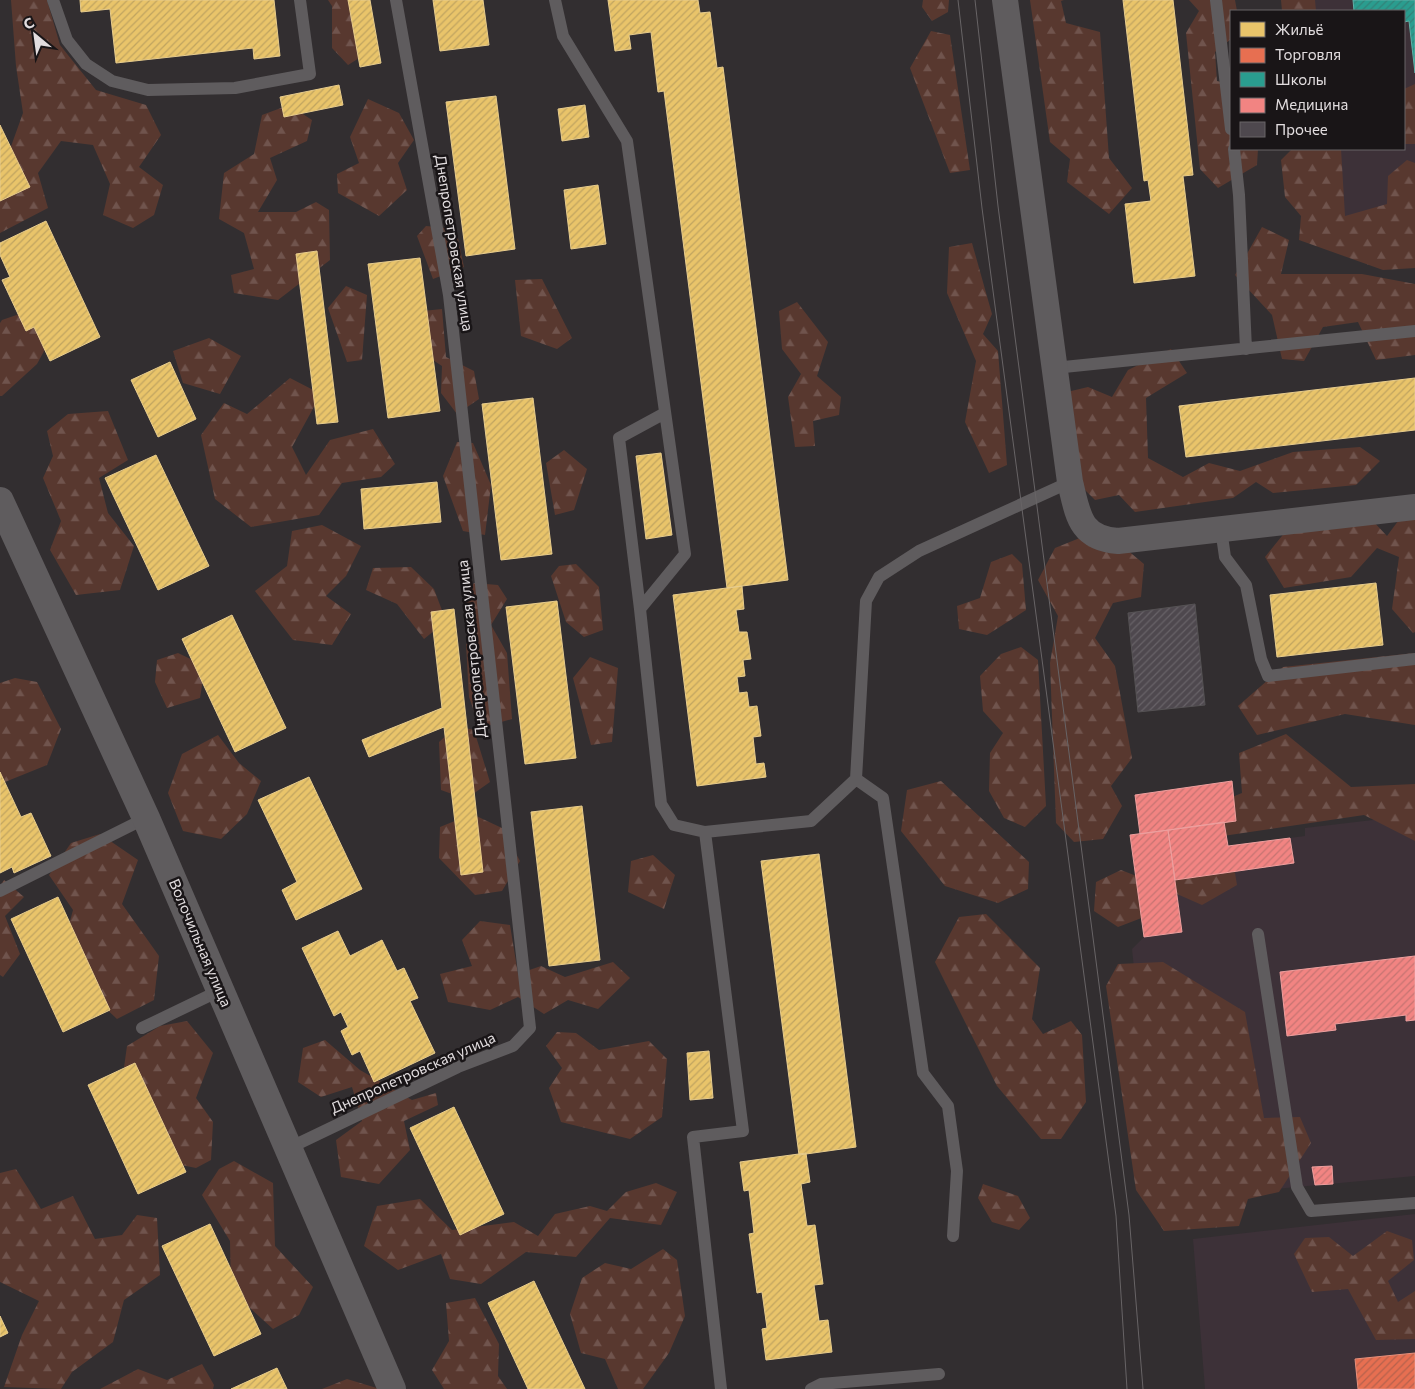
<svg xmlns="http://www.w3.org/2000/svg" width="1415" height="1389" font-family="Commissioner,sans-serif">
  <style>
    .built { fill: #3d3138 }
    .forest { fill: url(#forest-firs) }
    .homes { fill: url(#homes-hatch); stroke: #e7cc8d }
    .shops { fill: url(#shops-hatch); stroke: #e6907c }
    .schools { fill: url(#schools-hatch); stroke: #61b0a7 }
    .health { fill: url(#health-hatch); stroke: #ed9f9e }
    .building { fill: url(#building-hatch); stroke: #555254 }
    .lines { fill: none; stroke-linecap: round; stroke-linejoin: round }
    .lane { stroke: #5f5c5e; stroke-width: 12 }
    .street { stroke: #5f5c5e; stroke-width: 26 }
    .secondary { stroke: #5f5c5e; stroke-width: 28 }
    .tram { stroke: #686466; stroke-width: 1 }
    .labels { text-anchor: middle; stroke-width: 5; stroke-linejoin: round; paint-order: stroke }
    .street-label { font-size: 15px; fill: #e2dddf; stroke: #191517 }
  </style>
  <defs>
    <pattern id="forest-firs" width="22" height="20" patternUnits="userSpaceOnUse" patternTransform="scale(1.25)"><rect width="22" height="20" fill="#58382f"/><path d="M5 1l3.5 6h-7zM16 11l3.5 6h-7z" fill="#70544d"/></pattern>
    <pattern id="homes-hatch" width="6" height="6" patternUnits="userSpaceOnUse" patternTransform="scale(1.25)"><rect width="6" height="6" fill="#e9c46a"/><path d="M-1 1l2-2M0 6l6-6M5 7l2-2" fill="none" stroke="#c0a460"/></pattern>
    <pattern id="shops-hatch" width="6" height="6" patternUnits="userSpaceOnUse" patternTransform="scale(1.25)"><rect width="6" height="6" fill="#e76f51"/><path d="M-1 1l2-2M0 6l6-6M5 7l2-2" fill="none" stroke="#b6624d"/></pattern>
    <pattern id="schools-hatch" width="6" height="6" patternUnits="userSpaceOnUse" patternTransform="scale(1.25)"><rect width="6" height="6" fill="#2a9d8f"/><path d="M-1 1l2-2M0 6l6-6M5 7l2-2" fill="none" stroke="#328278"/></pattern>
    <pattern id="health-hatch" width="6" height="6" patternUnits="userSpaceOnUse" patternTransform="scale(1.25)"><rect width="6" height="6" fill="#f28482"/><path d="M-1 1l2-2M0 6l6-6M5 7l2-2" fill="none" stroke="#c67472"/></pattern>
    <pattern id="building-hatch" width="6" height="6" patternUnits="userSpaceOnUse" patternTransform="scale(1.25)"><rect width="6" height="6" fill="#4e484e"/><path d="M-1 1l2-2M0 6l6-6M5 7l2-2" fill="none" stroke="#676267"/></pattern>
  </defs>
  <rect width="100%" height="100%" fill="#322e30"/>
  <path class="built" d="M1298 0H1415V221L1325 232 1315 149H1404V11H1299Z
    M1415 815V1176L1158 1200 1132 949 1144 937 1168 830 1224 822 1229 846 1305 836V828Z
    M1415 1214V1389H1205L1193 1239Z"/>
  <path class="forest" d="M11 0H47L60 45 96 90 146 105 161 135 139 167 163 185 154 215 133 228 103 215 110 184 93 145 61 141 38 173 48 208 0 233V177L23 113 16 66Z
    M328 0H357L364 55 348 65 332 48V6Z
    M923 0H949L948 12 932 21 922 7Z
    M1030 0H1064L1061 1 1066 23 1100 32 1109 158 1132 188 1109 214 1067 182 1070 159 1050 142Z
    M1189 0H1235L1237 11H1231V39L1215 52 1217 81 1231 84V149H1258L1257 165 1218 188 1200 169 1186 33 1199 11Z
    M1281 0H1315L1316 11H1282Z
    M931 31 950 35 970 170 950 173 910 68Z
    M1415 84V144H1404V89Z
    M368 99 399 113 414 140 398 163 407 190 379 216 338 193 337 174 359 163 350 137Z
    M289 105 312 120 307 141 270 158 277 180 258 212H296L316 202 329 210 330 260 278 300 234 293 231 275 254 269 244 233 219 219 224 173 254 154 262 115Z
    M1292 149H1341L1345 216 1387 204 1388 176 1407 160 1415 163V268L1383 270 1299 240 1301 216 1285 197 1281 160Z
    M426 226 456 229 464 267 433 279 417 236Z
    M1262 227 1289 240 1281 274H1362L1415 284V355L1376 360 1358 322 1323 327 1304 361 1282 359 1272 315 1235 275Z
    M972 243 992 314 983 334 998 351 1007 465 989 473 965 422 976 361 947 293 949 247Z
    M542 279 572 338 557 349 521 336 515 280Z
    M346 286 367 295 362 360 347 362 328 308Z
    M797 302 828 342 817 376 841 397 839 415 813 421 815 446 795 447 788 397 801 374 782 349 779 311Z
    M34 309 56 329 37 364 2 396H0V323L2 320Z
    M442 309 446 357 474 371 479 399 457 414 441 393 442 366 407 343 404 313Z
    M209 338 241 356 220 394 183 383 173 351Z
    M1171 349 1187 373 1146 398 1148 458 1183 477 1209 463 1240 471 1293 452 1360 447 1380 461 1356 485 1273 493 1256 482 1233 498 1135 512 1119 495 1095 500 1077 482 1067 392 1088 387 1112 397 1128 370Z
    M290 378 321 394 292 447 306 475 330 440 373 429 395 464 381 477 342 483 319 515 251 527 215 499 201 435 224 403 247 414Z
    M108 411 128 460 99 478 108 513 134 546 120 590 76 595 50 550 61 521 43 478 53 456 47 431 68 414Z
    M457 442 473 443 491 485 485 535 463 531 443 476Z
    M564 450 587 469 574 510 555 515 546 463Z
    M1415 512V632L1413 633 1392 609 1399 557 1377 548 1351 577 1284 588 1265 557 1290 526 1371 519 1387 536 1404 513Z
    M322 525 361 546 346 576 326 596 351 614 332 645 293 640 255 591 287 566 292 531Z
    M1102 529 1144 564 1141 597 1113 603 1095 638 1115 666 1132 758 1111 786 1122 806 1103 839 1074 842 1056 823 1050 663 1058 616 1038 580 1055 548Z
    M1012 554 1022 564 1026 610 987 635 959 629 957 606 980 598 991 562Z
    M576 564 599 587 603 630 584 637 566 622 551 576 559 566Z
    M411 567 434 589 446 621 424 639 397 604 366 590 373 568Z
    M474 583 498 585 507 599 491 625 507 653 512 719 480 728 469 697 466 645 477 625 462 600Z
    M1021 647 1038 660 1046 806 1025 827 1004 818 989 791 990 753 1003 733 983 711 980 676 1001 654Z
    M178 653 205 666 200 698 167 708 155 682 157 660Z
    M1415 653V725L1345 714 1257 735 1238 706 1283 667Z
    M590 657 618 668 612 742 591 745 573 678Z
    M15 678 37 682 61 729 47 765 0 784V683Z
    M457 726 474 730 490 782 466 799 441 790 439 742Z
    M1286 734 1351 787 1415 784V841L1364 815 1182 842 1171 822 1242 793 1239 753Z
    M218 735 239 763 261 781 247 814 221 839 183 831 168 793 182 754Z
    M941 781 1029 862 1028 889 998 903 945 886 901 831 907 790Z
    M472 814 502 828 520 861 502 891 475 895 439 858 440 827Z
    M100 834 138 860 122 904 159 956 154 1000 117 1019 83 987 66 936 73 910 49 875 71 843Z
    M1201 846 1233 861 1237 885 1202 905 1168 890V860Z
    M653 855 675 875 664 909 628 892 631 861Z
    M1121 870 1152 882V914L1118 927 1094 911 1096 882Z
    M4 880 24 897 5 916 20 954 3 977 0 975V886Z
    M986 914 1040 968 1032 1019 1043 1034 1071 1021 1082 1035 1086 1102 1061 1139H1041L997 1086 935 962 959 917Z
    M480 921 510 925 518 974 541 966 565 977 613 962 630 978 598 1009 568 1000 544 1014 518 997 490 1010 448 1002 440 974 472 966 462 940Z
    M1163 962 1245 1012 1264 1118 1300 1117 1311 1143 1279 1192 1248 1199 1239 1226 1164 1231 1136 1190 1106 986 1118 964Z
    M187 1021 213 1053 196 1098 213 1122 211 1160 196 1168 157 1160 122 1082 127 1046 160 1026Z
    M557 1032 576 1033 599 1050 649 1041 667 1059 662 1117 630 1139 561 1122 549 1088 562 1068 546 1046Z
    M325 1040 360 1070 412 1100 436 1093 438 1105 404 1121 410 1150 379 1184 341 1177 336 1140 362 1121 352 1087 321 1097 298 1082 303 1048Z
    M234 1161 273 1183 275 1246 313 1287 299 1315 273 1329 231 1291 230 1241 202 1195 219 1169Z
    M16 1169 41 1209 73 1196 95 1239 122 1235 137 1215 157 1218 160 1275 124 1300 113 1342 72 1372 61 1389 4 1387 22 1335 39 1301 0 1282V1173Z
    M656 1183 677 1192 661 1225 610 1218 576 1257 526 1252 481 1284 450 1279 441 1254 398 1270 364 1246 377 1206 420 1199 452 1230 514 1222 538 1236 555 1214 590 1206 607 1211 626 1192Z
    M983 1184 1018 1196 1030 1218 1019 1230 992 1222 978 1198Z
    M1387 1231 1412 1240 1414 1260 1388 1281 1398 1302 1415 1291V1339L1376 1340 1348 1289 1312 1292 1294 1254 1305 1238 1329 1237 1353 1256Z
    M663 1249 677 1260 685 1316 669 1353 643 1389H618L605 1359 581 1353 570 1314 582 1278 605 1263 631 1269Z
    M475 1298 499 1344 498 1376 507 1389H444L432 1370 449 1341 446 1303Z
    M202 1364 214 1385 213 1389H100L138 1369 167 1380Z
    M347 1379 380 1389H322Z"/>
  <path class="homes" d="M80 0H274L280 56 254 59 253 48 116 63 110 9 81 12Z
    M348 0H370L381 63 360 67Z
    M433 0H483L489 45 440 51Z
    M608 0H698L700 13 710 12 717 68 723 67 788 580 727 588 664 91 658 92 651 32 629 35 631 49 615 51Z
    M1123 0H1173L1193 175 1183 176 1195 276 1134 283 1125 204 1151 201 1148 180 1144 181Z
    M339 85 343 105 284 117 280 97Z
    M496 96 515 249 466 256 446 102Z
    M585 105 589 137 562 141 558 109Z
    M0 125 30 187 0 201Z
    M598 185 606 244 571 249 564 190Z
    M46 221 100 337 50 361 34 327 26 331 2 280 10 277 0 255V243Z
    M317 251 338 422 317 424 296 254Z
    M420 258 440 411 388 418 368 264Z
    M170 362 196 419 158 437 131 380Z
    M1415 378V430L1186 457 1179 406Z
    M533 398 552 554 501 560 482 404Z
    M661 453 672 535 646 539 636 456Z
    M156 455 209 566 158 590 105 478Z
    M437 482 441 522 364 529 361 489Z
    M1376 583 1383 645 1277 657 1270 595Z
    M742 586 744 609 736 610 739 632H747L751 659 743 660 745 676 737 677 739 693 747 692 749 707 757 706 761 736 753 737 756 764 764 763 766 777 697 786 673 595Z
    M557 601 576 758 525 764 506 607Z
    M454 609 483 872 461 875 444 727 369 757 362 740 442 708 431 612Z
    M232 615 286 728 235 752 182 639Z
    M0 772 21 817 31 813 51 856 14 873 12 867 0 873Z
    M309 777 362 889 296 920 282 890 297 882 258 800Z
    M582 806 600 960 549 966 531 812Z
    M819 854 856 1147 799 1155 761 861Z
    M58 897 110 1010 63 1032 11 919Z
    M338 931 350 956 382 940 397 971 404 968 418 998 410 1001 435 1053 374 1082 360 1051 352 1055 341 1031 348 1027 341 1012 334 1016 302 948Z
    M709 1051 713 1098 690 1100 687 1053Z
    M135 1063 186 1172 138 1194 88 1085Z
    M454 1107 504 1214 460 1235 410 1128Z
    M806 1153 810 1182 801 1184 807 1226 815 1225 823 1284 814 1285 819 1321 828 1320 832 1352 766 1360 762 1329 767 1328 762 1292 757 1293 749 1234 754 1233 749 1190 744 1191 740 1162Z
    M210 1224 261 1334 214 1356 162 1246Z
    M534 1281 585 1389H528L488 1303Z
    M0 1316 8 1333 0 1337Z
    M277 1368 287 1389H231Z"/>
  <path class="shops" d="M1415 1353V1389H1358L1355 1359Z"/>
  <path class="schools" d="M1353 0H1415V73L1409 21 1404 22V11H1354Z"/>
  <path class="health" d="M1232 781 1236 821 1140 834 1135 795Z
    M1224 822 1228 846 1290 838 1294 863 1175 880 1168 830Z
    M1168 830 1182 932 1144 937 1130 835Z
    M1415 956V1020L1406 1021V1015L1335 1024 1336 1030 1287 1036 1280 972Z
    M1332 1166 1333 1184 1315 1185 1312 1167Z"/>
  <path class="building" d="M1195 604 1205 705 1138 712 1128 613Z"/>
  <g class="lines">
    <path class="lane" d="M53 0 67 40 86 64 112 81 148 90 235 88 310 74 300 0
      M555 0 563 36 627 141 685 554 640 609 661 804 674 825 705 832 811 821 856 779 866 601 879 577 919 551 1070 482
      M1216 0 1231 129
      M1234 149 1239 195 1246 349
      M1054 368 1415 331
      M1221 529 1225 557 1246 585 1261 659 1268 676 1415 659
      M640 609 619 438 665 413
      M856 779 883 798 923 1073 948 1106 957 1171 953 1236
      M705 832 743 1131 693 1137 721 1389
      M0 891 146 818
      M1258 934 1297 1187 1311 1211 1415 1203
      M142 1028 221 990
      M289 1148 458 1067 513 1046 530 1028 449 295 396 0
      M811 1389 821 1384 939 1374"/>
    <path class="street" d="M1005 0 1070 482C1078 514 1079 538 1118 541L1415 507"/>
    <path class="secondary" d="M0 501 146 818 392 1389"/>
    <path class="tram" d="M958 0 982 208 1116 1216 1127 1389
      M975 0 998 206 1129 1215 1143 1389"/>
  </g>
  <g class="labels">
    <g class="street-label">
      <text transform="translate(454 243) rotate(81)" y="5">Днепропетровская улица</text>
      <text transform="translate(472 649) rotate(-96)" y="5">Днепропетровская улица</text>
      <text transform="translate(200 943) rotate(67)" y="5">Волочильная улица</text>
      <text transform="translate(413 1073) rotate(-24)" y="5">Днепропетровская улица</text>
    </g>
  </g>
  <rect x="1230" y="10" width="175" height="140" fill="#191517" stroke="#696567"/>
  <rect x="1240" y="22" width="25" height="15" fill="#e9c46a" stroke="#696567"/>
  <text x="1275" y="35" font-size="15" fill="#e2dddf">Жильё</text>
  <rect x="1240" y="48" width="25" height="15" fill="#e76f51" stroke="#696567"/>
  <text x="1275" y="60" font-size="15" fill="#e2dddf">Торговля</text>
  <rect x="1240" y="72" width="25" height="15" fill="#2a9d8f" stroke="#696567"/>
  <text x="1275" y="85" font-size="15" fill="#e2dddf">Школы</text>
  <rect x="1240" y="98" width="25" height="15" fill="#f28482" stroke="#696567"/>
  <text x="1275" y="110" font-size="15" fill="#e2dddf">Медицина</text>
  <rect x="1240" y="122" width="25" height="15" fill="#4e484e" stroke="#696567"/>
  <text x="1275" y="135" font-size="15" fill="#e2dddf">Прочее</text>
  <g transform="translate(35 35) rotate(331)" stroke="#191517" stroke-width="4" paint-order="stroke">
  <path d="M0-4L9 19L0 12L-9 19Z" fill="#e2dddf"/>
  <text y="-8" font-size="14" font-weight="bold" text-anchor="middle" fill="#e2dddf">С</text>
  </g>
</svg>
